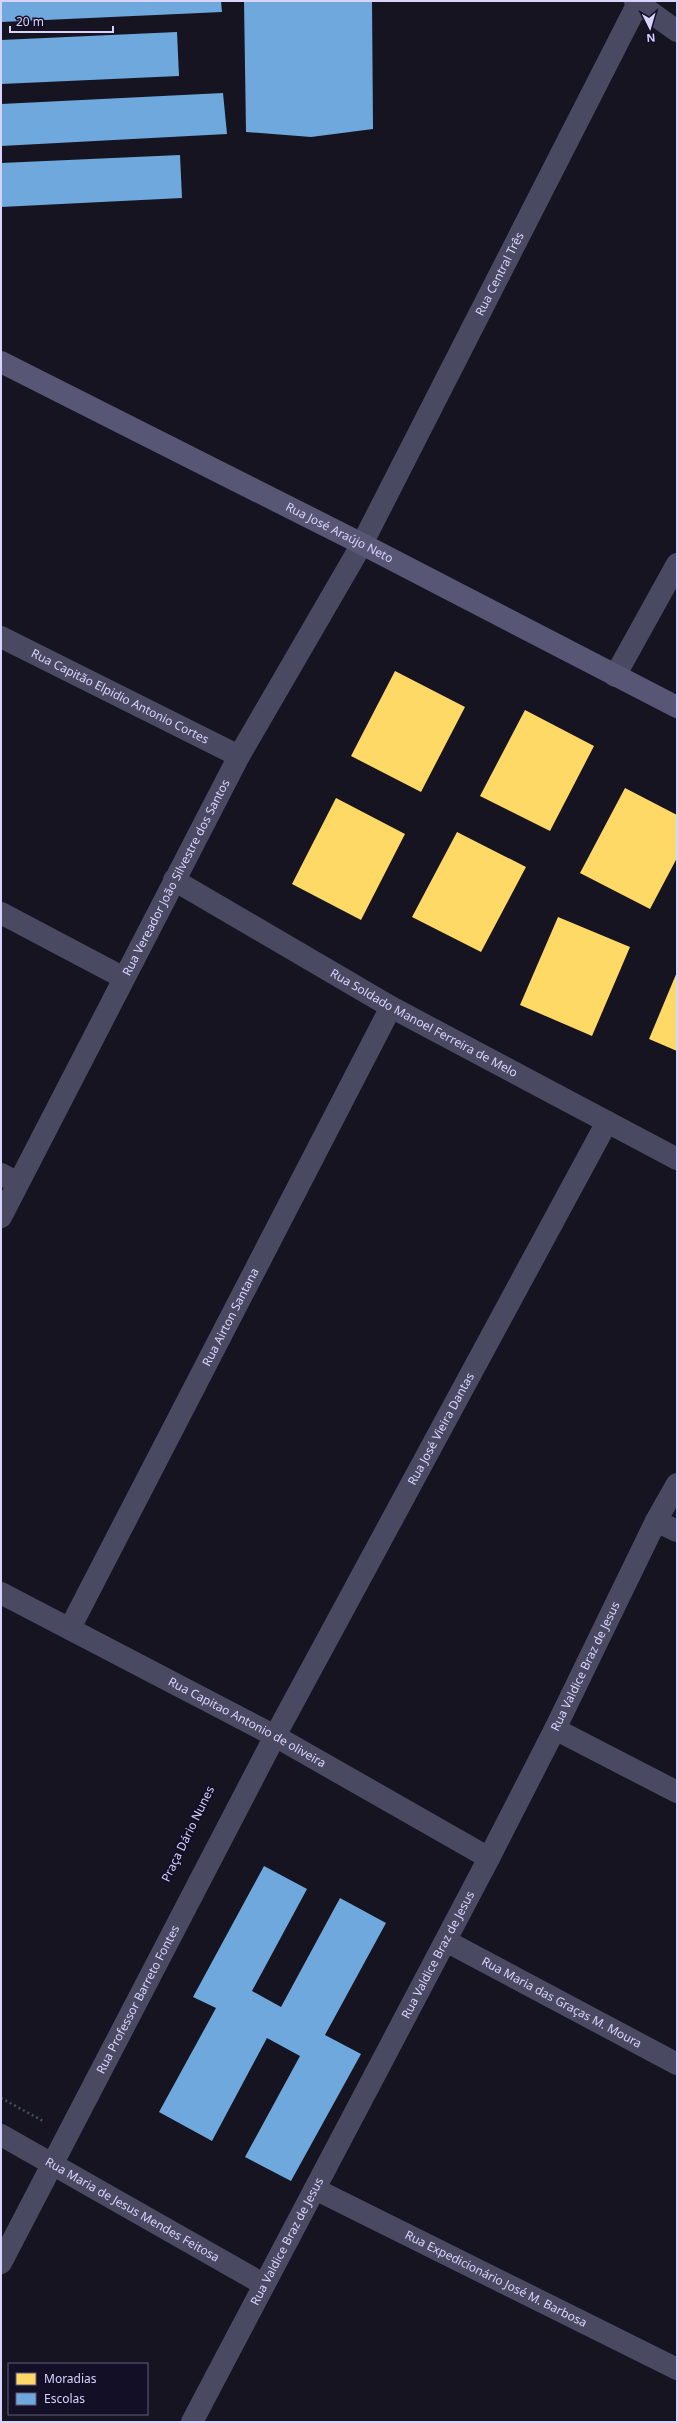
<svg xmlns="http://www.w3.org/2000/svg" width="678" height="2423" font-family="'Noto Sans',sans-serif">
  <style>
    .homes { fill: #ffd966 }
    .schools { fill: #6fa8dc }
    .lines { fill: none; stroke-linecap: round; stroke-linejoin: round }
    .path { stroke: #44505f; stroke-width: 2.5; stroke-dasharray: 2 3; stroke-linecap: butt }
    .street { stroke: #4a4962; stroke-width: 22 }
    .secondary { stroke: #575674; stroke-width: 22 }
    .labels { text-anchor: middle; stroke-width: 4; stroke-linejoin: round; paint-order: stroke }
    .street-label { font-size: 12px; fill: #d9d4ff; stroke: #130f26 }
  </style>
  <rect width="100%" height="100%" fill="#161421"/>
  <path class="homes" d="M395 671 465 707 421 792 351 756Z
    M525 710 594 746 550 831 480 796Z
    M625 788 677 815V858L650 909 580 873Z
    M336 798 405 834 361 920 292 884Z
    M457 832 526 867 481 952 412 917Z
    M558 917 630 947 592 1036 520 1005Z
    M677 972V1051L649 1039Z"/>
  <path class="schools" d="M1 1H221L222 12 1 22Z
    M244 1H372L373 129 311 137 246 132Z
    M177 32 179 76 1 84V40Z
    M223 93 227 134 1 146V104Z
    M180 155 182 198 1 207V163Z
    M264 1866 307 1889 252 1991 281 2007 340 1898 386 1923 325 2035 361 2054 291 2181 245 2157 300 2056 267 2038 212 2141 159 2112 216 2008 193 1997Z"/>
  <g class="lines">
    <path class="path" d="M1 2098 43 2121"/>
    <g class="street">
      <path d="M635 1 677 31"/>
      <path id="s1" d="M1 637 239 756"/>
      <path d="M615 676 677 564"/>
      <path id="s2" d="M174 880 391 1007 677 1159"/>
      <path d="M1 913 124 978"/>
      <path d="M1 1174 18 1183"/>
      <path id="s3" d="M1 1217 239 756 362 544 638 3"/>
      <path d="M656 1521 677 1531"/>
      <path id="s4" d="M1 1593 275 1736 489 1858"/>
      <path id="s5" d="M70 1628 391 1007"/>
      <path d="M555 1729 677 1792"/>
      <path id="s6" d="M446 1941 677 2064"/>
      <path id="s7" d="M1 2135 263 2284"/>
      <path id="s8" d="M315 2189 677 2369"/>
      <path id="s9" d="M1 2263 275 1736 607 1122"/>
      <path id="s10" d="M192 2422 489 1858 555 1729 656 1521 677 1484"/>
    </g>
    <path class="secondary" id="s11" d="M1 362 362 544 677 707"/>
  </g>
  <g class="labels">
    <g class="street-label">
      <text dy="4" stroke="none"><textPath href="#s3" startOffset="1067">Rua Central Três</textPath></text>
      <text dy="4" stroke="none"><textPath href="#s11" startOffset="379">Rua José Araújo Neto</textPath></text>
      <text dy="4" stroke="none"><textPath href="#s1" startOffset="133">Rua Capitão Elpidio Antonio Cortes</textPath></text>
      <text dy="4" stroke="none"><textPath href="#s3" startOffset="382">Rua Vereador João Silvestre dos Santos</textPath></text>
      <text dy="4" stroke="none"><textPath href="#s2" startOffset="288">Rua Soldado Manoel Ferreira de Melo</textPath></text>
      <text dy="4" stroke="none"><textPath href="#s5" startOffset="350">Rua Airton Santana</textPath></text>
      <text dy="4" stroke="none"><textPath href="#s9" startOffset="943">Rua José Vieira Dantas</textPath></text>
      <text dy="4" stroke="none"><textPath href="#s10" startOffset="852">Rua Valdice Braz de Jesus</textPath></text>
      <text dy="4" stroke="none"><textPath href="#s4" startOffset="278">Rua Capitao Antonio de oliveira</textPath></text>
      <text transform="translate(188 1834) rotate(-64)" y="4">Praça Dário Nunes</text>
      <text dy="4" stroke="none"><textPath href="#s10" startOffset="528">Rua Valdice Braz de Jesus</textPath></text>
      <text dy="4" stroke="none"><textPath href="#s9" startOffset="297">Rua Professor Barreto Fontes</textPath></text>
      <text dy="4" stroke="none"><textPath href="#s6" startOffset="131">Rua Maria das Graças M. Moura</textPath></text>
      <text dy="4" stroke="none"><textPath href="#s7" startOffset="151">Rua Maria de Jesus Mendes Feitosa</textPath></text>
      <text dy="4" stroke="none"><textPath href="#s10" startOffset="204">Rua Valdice Braz de Jesus</textPath></text>
      <text dy="4" stroke="none"><textPath href="#s8" startOffset="202">Rua Expedicionário José M. Barbosa</textPath></text>
    </g>
  </g>
  <rect width="678" height="2423" fill="none" stroke="#d9d4ff" stroke-width="4"/>
  <rect x="8" y="2363" width="140" height="52" fill="#130f26" stroke="#625e7d"/>
  <rect x="16" y="2373" width="20" height="12" fill="#ffd966" stroke="#625e7d"/>
  <text x="44" y="2383" font-size="12" fill="#d9d4ff">Moradias</text>
  <rect x="16" y="2393" width="20" height="12" fill="#6fa8dc" stroke="#625e7d"/>
  <text x="44" y="2403" font-size="12" fill="#d9d4ff">Escolas</text>
  <g transform="translate(650 28) rotate(175)" stroke="#130f26" stroke-width="3" paint-order="stroke">
  <path d="M0-3L7 15L0 10L-7 15Z" fill="#d9d4ff"/>
  <text y="-6" font-size="11" font-weight="bold" text-anchor="middle" fill="#d9d4ff">N</text>
  </g>
  <path d="M10 26v6h103v-6" fill="none" stroke="#d9d4ff" stroke-width="2"/>
  <text x="16" y="26" font-size="12" fill="#d9d4ff" stroke="#130f26" stroke-width="3" paint-order="stroke">20 m</text>
</svg>
